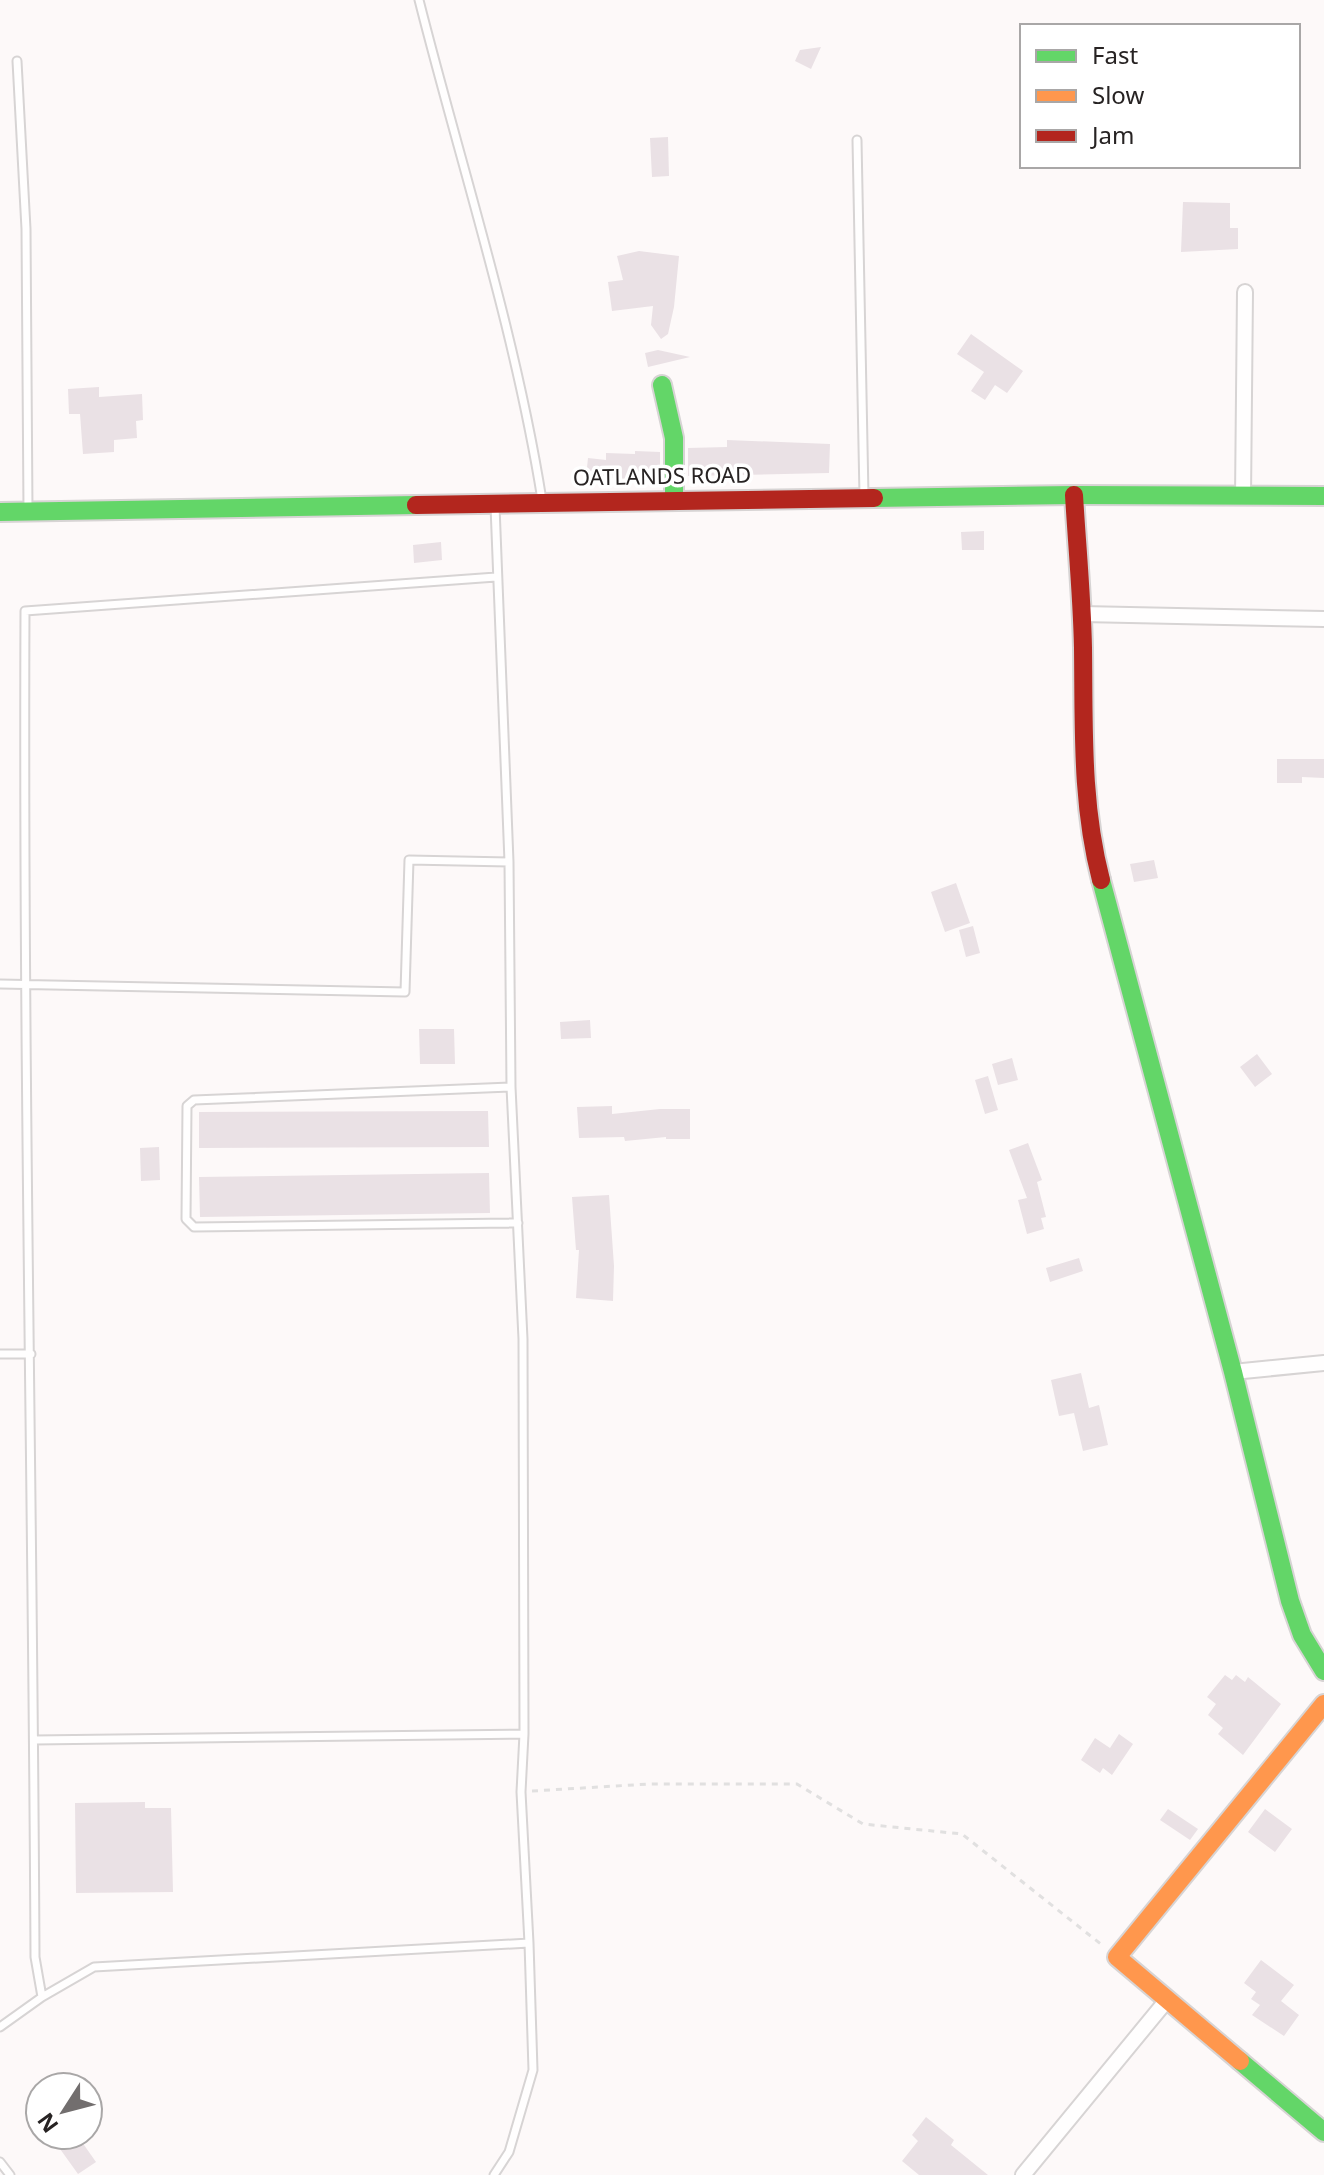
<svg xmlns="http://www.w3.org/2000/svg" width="1324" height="2175" font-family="'Noto Sans',sans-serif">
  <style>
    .building { fill: #eae1e5 }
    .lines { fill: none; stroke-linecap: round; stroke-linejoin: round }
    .lane-casing { stroke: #d7d4d4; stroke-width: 11 }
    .street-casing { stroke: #d7d4d4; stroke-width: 18 }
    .fast-casing { stroke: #d7d4d4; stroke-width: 22 }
    .slow-casing { stroke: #d7d4d4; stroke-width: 22 }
    .jam-casing { stroke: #d7d4d4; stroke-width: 22 }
    .path { stroke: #e1e0e0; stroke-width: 3; stroke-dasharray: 6 6; stroke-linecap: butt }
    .lane { stroke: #fffefe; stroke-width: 7 }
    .street { stroke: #fffefe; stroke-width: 14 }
    .fast { stroke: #63d668; stroke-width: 18 }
    .slow { stroke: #ff974d; stroke-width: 18 }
    .jam { stroke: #b3261e; stroke-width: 18 }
    .labels { text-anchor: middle; stroke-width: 7; stroke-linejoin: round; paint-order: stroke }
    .street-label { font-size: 22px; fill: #272323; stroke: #fff }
  </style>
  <rect width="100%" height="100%" fill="#fdf9f9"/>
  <path class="building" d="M821 47 811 69 795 61 800 50Z
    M668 137 669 176 652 177 650 138Z
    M1183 202 1230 203V228H1238V249L1181 252Z
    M639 251 679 256 674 307 668 334 661 339 651 325 653 306 612 311 608 282 623 280 617 256Z
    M971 334 1023 371 1007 393 995 385 985 400 971 391 984 372 957 354Z
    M658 350 690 357 648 367 645 353Z
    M99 387V397L142 394 143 420 136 421 137 438 114 440V452L83 454 80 414H69L68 389Z
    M727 440 830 444 829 473 688 476V448L727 447Z
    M635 451 660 452V480L586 477 588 458 606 460V453L635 454Z
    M984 531V550H962L961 532Z
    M441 542 442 560 414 563 413 545Z
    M1277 759H1324V778L1302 777V783H1277Z
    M1154 860 1158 878 1134 882 1130 864Z
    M956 883 970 923 945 932 931 892Z
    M973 926 980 953 966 957 959 930Z
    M590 1020 591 1038 561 1039 560 1022Z
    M419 1029H454L455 1064H420Z
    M1257 1054 1272 1074 1255 1087 1240 1067Z
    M1012 1058 1018 1080 998 1085 992 1064Z
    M988 1076 998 1110 985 1114 975 1080Z
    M612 1106V1114L660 1109H690V1139H666V1137L625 1141 624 1137 579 1138 577 1107Z
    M488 1111 489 1147 199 1148V1112Z
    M1028 1143 1042 1180 1037 1182 1046 1217 1041 1218 1044 1229 1027 1234 1018 1200 1027 1198 1009 1150Z
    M159 1147 160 1180 141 1181 140 1148Z
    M489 1173 490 1213 200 1217 199 1177Z
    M609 1195 614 1266 613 1301 576 1298 579 1250H576L572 1197Z
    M1079 1258 1083 1271 1050 1282 1046 1268Z
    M1081 1373 1089 1408 1099 1405 1108 1445 1083 1451 1074 1413 1059 1416 1051 1380Z
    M1225 1675 1232 1680 1236 1675 1245 1682 1248 1677 1281 1704 1243 1755 1218 1734 1223 1728 1208 1715 1216 1704 1207 1697Z
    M1119 1734 1133 1744 1112 1775 1103 1768 1100 1773 1081 1760 1095 1738 1110 1748Z
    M145 1802V1808H171L173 1892 76 1893 75 1803Z
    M1168 1809 1198 1829 1190 1840 1160 1820Z
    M1265 1809 1292 1829 1275 1852 1248 1832Z
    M1261 1960 1294 1985 1281 2001 1299 2015 1284 2036 1252 2015 1260 2005 1251 1999 1256 1992 1244 1983Z
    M926 2117 954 2140 951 2145 988 2175H919L902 2161 918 2141 912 2135Z
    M50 2135H77L96 2162 78 2174Z"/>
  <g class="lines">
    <g class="lane-casing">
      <path id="lane" d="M419 0C461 166 515 330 542 500
        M17 61 26 229 28 510
        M857 140 864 496
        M0 984 405 992 409 860 509 862
        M511 1087 194 1100 187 1106 186 1219 194 1227 518 1223
        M0 1354H31
        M34 1740 524 1734
        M42 1997 35 1957C33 1508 23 1059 25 611L496 577
        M0 2027 42 1997 94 1967 529 1943
        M0 2162 10 2175
        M494 2175 509 2152 533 2070 529 1943 521 1792 524 1734 523 1339 511 1087 509 862 495 506"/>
    </g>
    <g class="street-casing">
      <path id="street" d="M1243 497 1245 292
        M1082 614 1324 619
        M1233 1372 1324 1363
        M1023 2175 1167 2000"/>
    </g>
    <g class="fast-casing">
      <path id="fast" d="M662 385 674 438V500
        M874 498 1074 495 1324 496
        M0 512 416 505
        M1101 880 1233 1372 1290 1601 1302 1635 1324 1671
        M1240 2061 1324 2132"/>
    </g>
    <g class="slow-casing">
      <path id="slow" d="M1240 2061 1117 1957 1324 1704"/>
    </g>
    <g class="jam-casing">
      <path id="jam" d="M1074 495C1077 546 1082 597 1083 648 1084 726 1081 804 1101 880
        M416 505 874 498"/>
    </g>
    <path class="path" d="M532 1791 649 1784H797L863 1824 962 1834 1102 1945"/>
    <use href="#lane" class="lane"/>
    <use href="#street" class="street"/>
    <use href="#fast" class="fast"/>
    <use href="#slow" class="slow"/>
    <use href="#jam" class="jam"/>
  </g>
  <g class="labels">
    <g class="street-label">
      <text transform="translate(662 476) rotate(-1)" y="8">OATLANDS ROAD</text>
    </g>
  </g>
  <rect x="1020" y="24" width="280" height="144" fill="#ffffff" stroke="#a9a7a7" stroke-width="2"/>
  <rect x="1036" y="50" width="40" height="12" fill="#63d668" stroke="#a9a7a7" stroke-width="2"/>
  <text x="1092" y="64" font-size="24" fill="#272323">Fast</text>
  <rect x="1036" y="90" width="40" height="12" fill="#ff974d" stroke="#a9a7a7" stroke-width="2"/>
  <text x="1092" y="104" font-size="24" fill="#272323">Slow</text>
  <rect x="1036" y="130" width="40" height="12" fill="#b3261e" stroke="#a9a7a7" stroke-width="2"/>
  <text x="1092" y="144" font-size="24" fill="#272323">Jam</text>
  <g transform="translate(64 2111) rotate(234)"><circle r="38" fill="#ffffff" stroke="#a9a7a7" stroke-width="2"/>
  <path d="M0-6L14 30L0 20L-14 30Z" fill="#726e6e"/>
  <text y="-12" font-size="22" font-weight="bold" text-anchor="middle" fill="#272323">N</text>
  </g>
</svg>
